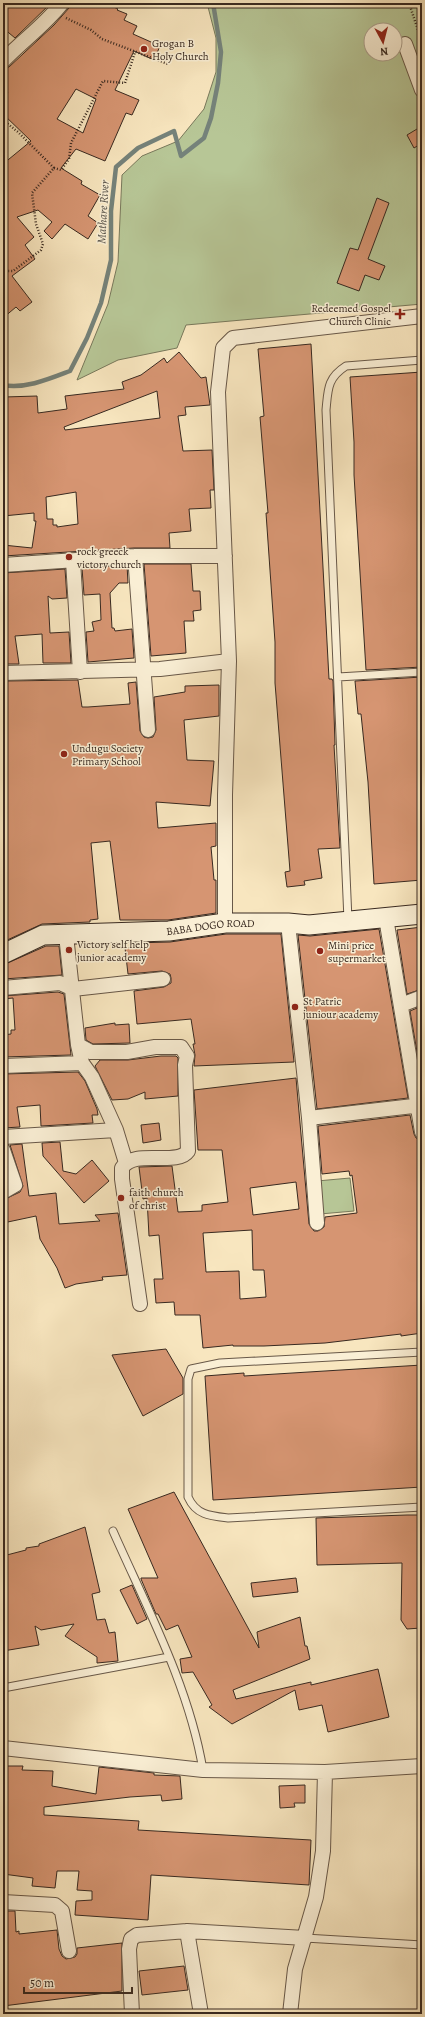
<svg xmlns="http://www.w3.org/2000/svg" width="425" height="2017" font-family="Alegreya,serif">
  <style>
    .green { fill: #b7c696; stroke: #78785b; fill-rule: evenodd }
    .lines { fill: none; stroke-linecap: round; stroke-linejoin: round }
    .stream { stroke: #75827a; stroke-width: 4.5 }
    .building { fill: #d69572; stroke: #382920; fill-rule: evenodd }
    .lane-casing { stroke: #685848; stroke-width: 9 }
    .street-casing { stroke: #685848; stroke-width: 16 }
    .secondary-casing { stroke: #382920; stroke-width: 21 }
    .path { stroke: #382920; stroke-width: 2.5; stroke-dasharray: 1 2; stroke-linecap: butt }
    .lane { stroke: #faefd5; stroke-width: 7 }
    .street { stroke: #faefd5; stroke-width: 14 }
    .secondary { stroke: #faefd5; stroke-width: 19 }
    .poi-dot { fill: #8f2418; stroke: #faefd5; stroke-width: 1.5 }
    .labels { text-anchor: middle; stroke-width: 3; stroke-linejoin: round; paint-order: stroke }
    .poi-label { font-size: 11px; fill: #382920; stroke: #faefd5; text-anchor: start }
    .street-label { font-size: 11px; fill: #382920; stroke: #faefd5 }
    .water-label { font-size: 12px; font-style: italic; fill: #524e46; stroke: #faefd5 }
  </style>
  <rect width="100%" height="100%" fill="#f8e6bf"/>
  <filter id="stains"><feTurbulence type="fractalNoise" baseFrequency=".005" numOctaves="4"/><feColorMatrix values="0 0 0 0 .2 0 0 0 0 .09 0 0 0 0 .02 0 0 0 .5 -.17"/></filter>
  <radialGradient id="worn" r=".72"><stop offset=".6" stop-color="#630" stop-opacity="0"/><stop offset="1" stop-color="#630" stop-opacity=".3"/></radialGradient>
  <path class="green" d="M207 3H422V304L186 325 177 348 118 360 77 380 108 304 118 262 122 175 142 156 178 141 204 109 216 72V38ZM371 30H395V54H371Z
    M350 1178 354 1211 320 1214 317 1181Z"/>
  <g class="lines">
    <path class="stream" d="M3 385C26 389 49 379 70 371L87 338 101 303 111 260V211L116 167 138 148 174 131 181 156 204 138 211 118 218 83 221 52 213 3"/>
  </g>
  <path class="building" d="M3 3H51L15 38 3 28Z
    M70 3H105L118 9 117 10 127 14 124 20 137 26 133 34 160 46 154 60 134 51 115 90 139 100 132 115 126 113 105 161 76 149 61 168 82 181 81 184 100 195 88 216 98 223 88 239 65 224 52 239 44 231 52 222 38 210 17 217 34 237 25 245 35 259 12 276 32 302 20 311 16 307 3 318V164L31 141 3 114V98L8 92 3 87V69L9 67 54 25 69 8ZM76 89 96 99 83 133 57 119Z
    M422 126V143L414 148 407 135Z
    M377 198 389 203 368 259 385 266 379 280 365 275 359 291 337 283 350 248 358 250Z
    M311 344 329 679H332L333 681 335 745H334L340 848 318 849 322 878 304 881 305 885 287 887 285 872 290 871 275 683V642L266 513H268L260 417 264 416 258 349Z
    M179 352 201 378 206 377 210 405 185 407 186 415 178 416 183 451 212 450 214 490H210L211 508 189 509 191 531 169 533 170 548H134L3 556V545L32 548 36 521H34V513L3 516 4 397 37 396 38 413 67 409 65 396 124 389 122 382 141 375 164 358 167 363ZM157 391 160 418 65 430 64 427ZM76 492 78 524 57 527V525H53V519H47L46 497Z
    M422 372V667L366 670 354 475V442L350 377Z
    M144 564H191L193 591H200L201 610 193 611 194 621H184L186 653 151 656Z
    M127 565 128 583H119L110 593 112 628H114L115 631 132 629 134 658 88 662 86 632 94 631 92 622 101 620 100 594 84 595 82 568Z
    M65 569 67 598 52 599 48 596 50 633 69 632 71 663H43L42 634 15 636 19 664H3V659H5L3 644V573Z
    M422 677V727H419L421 741H419L422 768V880L374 884 368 782 361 714H358L355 681Z
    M78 680 82 707H88L130 704 128 683 136 682 140 731 144 737 148 738 153 737 156 730 154 697 185 692V686L219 685V716L184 720 187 760 214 761 210 806 156 802 158 828 216 823V846L211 847 214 880H216V913L168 920H120L110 841 91 843 98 919 90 920V922L42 924 5 941 3 914V687H6L5 681Z
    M422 927V989L407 994 397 930Z
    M379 929 408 1098 317 1109 298 935 310 936Z
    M226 934H281L294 1062 194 1066 195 1055 193 1044H195L191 1019 137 1024 134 991 164 987 171 983V978L170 974 162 971 128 974 125 948 132 947 131 943 170 942Z
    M46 946H59L62 975 3 979V965Z
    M58 992 64 994 71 1055 3 1057V1035L11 1034V1030H15L13 998 3 999V996Z
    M422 1006V1081L410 1011Z
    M115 1023V1025L129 1024 130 1043 93 1044 86 1040 85 1028Z
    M161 1056H176L178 1058V1096L145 1099V1092L128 1099 112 1100 95 1066 100 1060H128Z
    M78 1072 85 1081 97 1109 98 1115H92L93 1123 41 1126 40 1105 17 1107 20 1127 3 1128V1074Z
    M296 1078 309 1224 314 1231H318L324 1227 325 1217 357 1213 352 1175 350 1176 349 1171 322 1174 318 1126 410 1115 414 1134 416 1138 422 1140V1333L401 1336V1334L325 1343 264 1346H233V1345L203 1348 200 1315H175L174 1302 156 1303 154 1279H163L159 1235 149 1236 147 1198 143 1199 139 1167 172 1166 178 1212 202 1211V1205L228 1202 222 1150H198L194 1090ZM296 1182 299 1209 253 1215 250 1188ZM252 1230 253 1270H264L266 1297 240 1299 239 1271 206 1272 203 1233Z
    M159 1123 161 1140 143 1143 141 1125Z
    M60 1142 63 1171 76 1174 92 1160 109 1181 84 1203 43 1156 42 1143Z
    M22 1144 29 1196 56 1193 59 1224 100 1221 95 1215 118 1213 127 1275 102 1277 103 1280 76 1284 65 1288 57 1268 40 1239 36 1216 3 1223V1200L20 1192 23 1186 10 1145Z
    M166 1349 183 1378V1394L143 1416 112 1355Z
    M422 1365V1487L213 1500 205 1376 244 1373V1376Z
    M174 1492 259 1648 257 1632 300 1617 305 1646H307L310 1659 233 1690 236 1699 311 1682V1685L378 1669 389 1717 328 1732 322 1705 299 1710 295 1690 232 1724 209 1707 212 1705 193 1672 182 1673 180 1659 192 1657 178 1625 166 1630 158 1614H156L141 1579V1578H158L128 1509Z
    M407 1515H422L421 1628 407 1629 401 1620 402 1563 317 1565 316 1518Z
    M85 1527 100 1592 92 1594 97 1620 105 1619 109 1633 115 1632 118 1661 97 1663V1657L65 1636 74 1624 41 1630 35 1626 39 1645 3 1651V1556L26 1550V1548L39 1546V1544Z
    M296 1578 298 1592 253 1597 251 1583Z
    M132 1585 147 1619 137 1624 120 1590Z
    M8 1766H23L22 1770 53 1771 52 1786 96 1794 99 1767 154 1773V1775L180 1776 182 1799 162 1801 161 1795 130 1797 44 1807V1815L139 1821 138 1830 311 1840 309 1885 151 1875 148 1920 75 1915 76 1901 92 1900V1891L77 1890 79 1871H57L55 1888 32 1886 33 1878 3 1874V1767Z
    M305 1785V1803H294L295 1807 280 1808 279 1786Z
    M3 1911H15L16 1932 19 1931V1934L57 1930 59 1949 62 1956 66 1959 75 1957 77 1954V1948L122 1943V1991L3 2006Z
    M184 1966 188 1990 142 1995 139 1971Z"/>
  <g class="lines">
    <g class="lane-casing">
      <path id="lane" d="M338 677 422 672
        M348 920 326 410C328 390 327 378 346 366L422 360
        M422 1352 220 1363 191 1369 188 1379V1497C196 1515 210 1516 228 1518L422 1507
        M113 1531C147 1608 189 1686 203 1770
        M3 1688 169 1657
        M305 1938 422 1945"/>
    </g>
    <g class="street-casing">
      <path id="street" d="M405 44 422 90
        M3 61C22 41 45 25 62 3
        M135 556 148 730
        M73 561 80 672
        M3 565 135 556H225
        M229 661 218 392 223 348 233 338 422 316
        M3 673 160 669 229 661 225 795V923
        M386 918 422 1132
        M288 923 309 1118 317 1223
        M66 935 78 1045 82 1063 92 1077 116 1130 126 1163
        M3 988 60 983 73 989 163 979
        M401 1005 422 997
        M78 1045 91 1052H127L155 1047H181L187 1056 185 1065 188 1151C177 1167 134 1148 122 1168V1179L140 1304
        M3 1066 82 1063
        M309 1118 422 1105
        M3 1137 116 1130
        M3 1150 15 1185 3 1192
        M3 1748 203 1770 325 1772 422 1766
        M3 1902 55 1905 62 1911 69 1951
        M132 2014 129 1949 131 1939 137 1935 187 1931
        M201 2014 187 1931 305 1938
        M290 2014 295 1969 316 1897 323 1851 325 1772"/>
    </g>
    <g class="secondary-casing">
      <g id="secondary">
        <path id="s1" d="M3 954 43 935 169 931 225 923H288L309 925 422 914"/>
      </g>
    </g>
    <path class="path" d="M409 3 422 42
      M66 18 91 30 102 39 168 64
      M3 120 18 132 54 168 32 193 36 224 43 244 41 250 13 271H3
      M54 168 61 170 69 159 71 143 103 81 125 83 135 52"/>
    <use href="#lane" class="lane"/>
    <use href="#street" class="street"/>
    <use href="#secondary" class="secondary"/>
  </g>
  <g class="poi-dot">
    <circle cx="144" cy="49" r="4"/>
    <path d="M398 308h4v4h4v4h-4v4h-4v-4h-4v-4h4z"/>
    <circle cx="69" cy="557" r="4"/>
    <circle cx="64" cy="754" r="4"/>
    <circle cx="69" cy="950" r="4"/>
    <circle cx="320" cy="951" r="4"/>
    <circle cx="295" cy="1007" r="4"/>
    <circle cx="121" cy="1198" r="4"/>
  </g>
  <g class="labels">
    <g class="poi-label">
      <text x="152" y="47">Grogan B<tspan x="152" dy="13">Holy Church</tspan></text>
      <text x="391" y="312" text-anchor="end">Redeemed Gospel<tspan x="391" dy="13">Church Clinic</tspan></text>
      <text x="77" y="555">rock greeck<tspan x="77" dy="13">victory church</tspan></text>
      <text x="72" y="752">Undugu Society<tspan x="72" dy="13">Primary School</tspan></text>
      <text x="77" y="948">Victory self help<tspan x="77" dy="13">junior academy</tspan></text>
      <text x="328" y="949">Mini price<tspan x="328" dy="13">supermarket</tspan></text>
      <text x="303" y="1005">St Patric<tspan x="303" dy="13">juniour academy</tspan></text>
      <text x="129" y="1196">faith church<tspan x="129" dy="13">of christ</tspan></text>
    </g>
    <g class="street-label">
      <text dy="4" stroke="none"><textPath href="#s1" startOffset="212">BABA DOGO ROAD</textPath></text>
    </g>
    <g class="water-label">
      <text transform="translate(103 212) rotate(-87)" y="4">Mathare River</text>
    </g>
  </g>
  <rect width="425" height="2017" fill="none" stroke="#f8e6bf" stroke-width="16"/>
  <rect x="4" y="4" width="417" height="2009" fill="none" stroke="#382920" stroke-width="2"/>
  <rect x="8" y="8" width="409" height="2001" fill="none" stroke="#382920"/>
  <g transform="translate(383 42) rotate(173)"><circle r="19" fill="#faefd5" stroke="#aca08d"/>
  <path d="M0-3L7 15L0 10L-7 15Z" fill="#8f2418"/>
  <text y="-6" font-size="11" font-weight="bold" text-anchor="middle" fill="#382920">N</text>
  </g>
  <path d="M24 1987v6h108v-6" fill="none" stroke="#382920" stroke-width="2"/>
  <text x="30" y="1987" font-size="12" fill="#382920" stroke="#faefd5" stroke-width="3" paint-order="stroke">50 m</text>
  <rect width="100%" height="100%" filter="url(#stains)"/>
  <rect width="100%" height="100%" fill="url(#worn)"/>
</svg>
